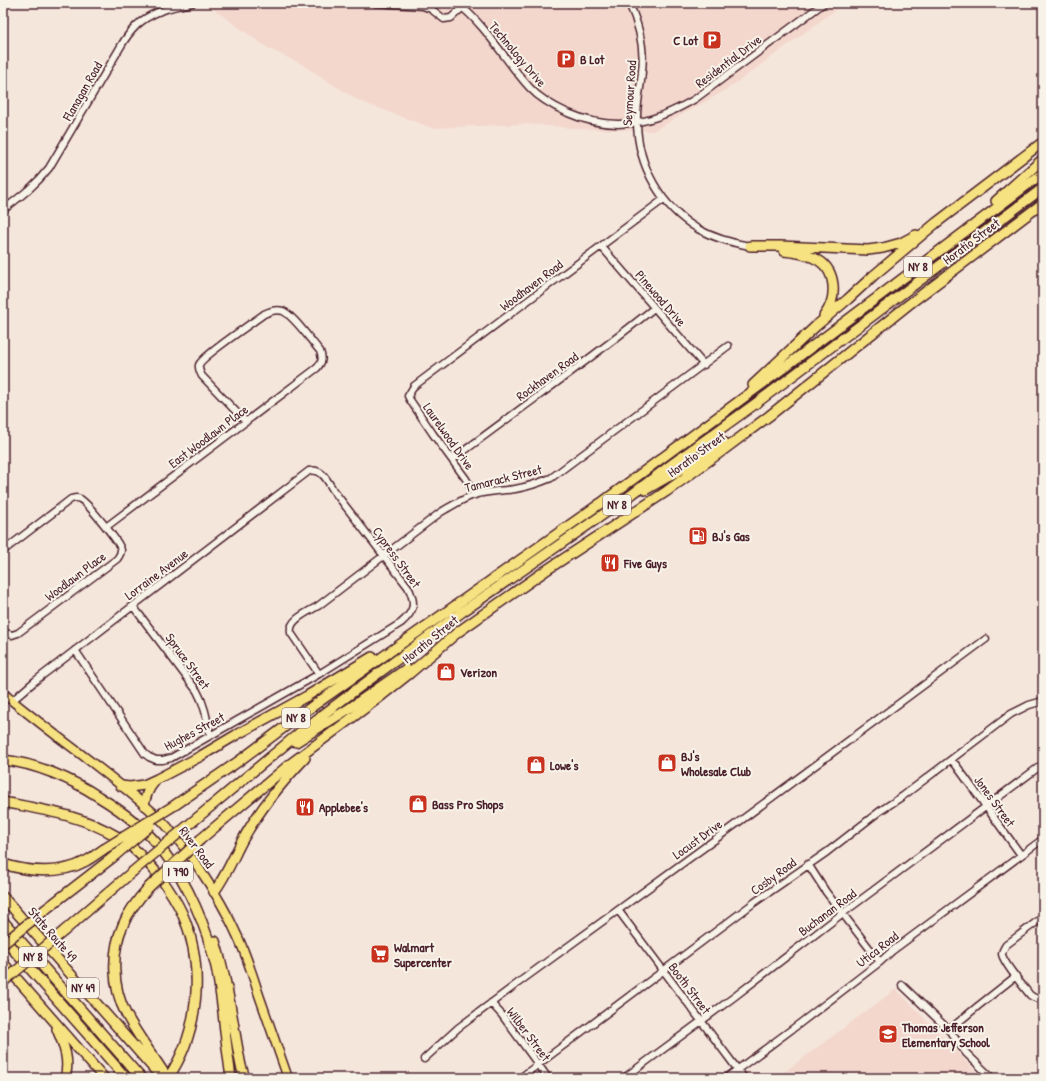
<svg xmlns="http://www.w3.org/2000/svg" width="1046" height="1081" font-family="'Patrick Hand',sans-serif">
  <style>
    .built { fill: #f3d7cd }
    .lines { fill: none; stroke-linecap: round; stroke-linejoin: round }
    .minor-casing { stroke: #4a1f2b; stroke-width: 9 }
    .major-casing { stroke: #4a1f2b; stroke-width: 11 }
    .highway-casing { stroke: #4a1f2b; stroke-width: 12 }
    .minor { stroke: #f7f3e8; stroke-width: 6 }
    .major { stroke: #f7e281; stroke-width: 8 }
    .highway { stroke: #f7e281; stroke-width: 9 }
    .highway-bridge-casing { stroke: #4a1f2b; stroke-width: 12; stroke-linecap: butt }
    .highway-bridge { stroke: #f7e281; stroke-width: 9 }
    .labels { text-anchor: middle; stroke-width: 4; stroke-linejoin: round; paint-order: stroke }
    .shield { fill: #f7f3e8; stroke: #7e5f64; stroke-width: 1 }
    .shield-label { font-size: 12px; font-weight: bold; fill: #4a1f2b }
    .poi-label { font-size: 13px; font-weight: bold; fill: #4a1f2b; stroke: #f7f3e8; text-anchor: start }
    .street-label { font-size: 13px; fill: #4a1f2b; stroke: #f7f3e8 }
  </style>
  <rect width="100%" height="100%" fill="#f5e6dc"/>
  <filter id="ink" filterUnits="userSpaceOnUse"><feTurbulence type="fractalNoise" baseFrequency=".025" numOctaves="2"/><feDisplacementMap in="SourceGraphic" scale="8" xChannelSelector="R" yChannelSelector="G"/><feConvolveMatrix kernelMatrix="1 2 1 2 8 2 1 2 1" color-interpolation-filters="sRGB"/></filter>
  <g filter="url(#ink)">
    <path class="built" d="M208 3H845L728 89 653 131 582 129 525 124 432 128 359 101 301 64 269 49 213 9Z
      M896 989 982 1078H776Z"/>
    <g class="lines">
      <g class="minor-casing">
        <path id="minor" d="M375 3 423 6 431 9 444 19 451 18 463 7
          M457 3C487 26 505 61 530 88 540 99 555 107 568 113 614 133 653 124 695 99L824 3
          M629 3C639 25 645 47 642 71 641 88 636 105 637 123 638 166 661 207 698 229 714 238 732 243 750 246
          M3 210C21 196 35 186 49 168L121 46C125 39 130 32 136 26 150 12 173 6 192 3
          M601 246 704 365
          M452 460C519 409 589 361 654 308
          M475 495 466 479 433 434 410 400 408 396 414 386 514 311 664 199
          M106 527 317 368C322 362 323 359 320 351 311 341 294 316 283 311 277 309 270 311 264 314 255 321 201 357 199 365 198 369 200 372 202 376L246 422
          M3 551 71 499C75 498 77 497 80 499 87 502 121 544 121 550 121 554 119 556 117 559L18 633 12 635 6 633 3 630
          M133 606 197 691C205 705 207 720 210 736
          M319 674 291 633C288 620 308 612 318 606L441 512C452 506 462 499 474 495 487 491 502 491 515 489 527 487 539 483 551 478L728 346
          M12 701 35 681 309 471C322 468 327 480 333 490L408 587C416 603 415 611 401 623L319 674 171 758 163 760H156L149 757 145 754 75 650
          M951 760 956 765 1021 855
          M808 864 826 892 880 962
          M618 910 744 1078
          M1043 917 1006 945C1004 948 1002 951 1002 954 1003 963 1024 987 1030 995 1034 998 1039 1000 1043 998
          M902 985 949 1030 966 1053 992 1078
          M491 1003 502 1015 548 1078
          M949 1030 978 1006 1016 976
          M424 1059 458 1028 526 977 713 841 986 639
          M520 1078 755 902 827 852 880 811 903 796 1011 714 1029 705 1043 701
          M624 1078 734 997 843 913 1043 764
          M726 1078 799 1024 880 962 892 951 1043 839"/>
      </g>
      <g class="major-casing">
        <path id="major" d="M3 693C53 736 110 772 159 818 169 827 177 839 186 850 205 876 223 904 236 933 246 953 252 974 259 995 269 1023 278 1050 288 1078"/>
      </g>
      <g class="highway-casing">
        <path id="highway" d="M996 201 1043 159
          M750 246H780L868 250 883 248 901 243 916 235
          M784 251C794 252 804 253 814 258 837 268 838 298 824 316
          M753 385 816 326 848 299 873 276 936 223 1043 142
          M645 490 697 460 725 443
          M296 742 350 708 406 669
          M3 760C35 763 72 779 99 797 122 811 146 829 163 851 188 883 207 928 216 967 219 981 221 997 223 1012 225 1034 228 1056 231 1078
          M121 786 130 787 144 785 157 779 199 757 236 735 307 696 372 657
          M3 802C44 810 81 815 118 837 135 847 148 862 160 877 168 888 176 900 182 913 205 965 200 1031 168 1078
          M144 805C146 795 148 789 155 781
          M175 805 239 761 310 708 601 503 769 379 1043 173
          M191 823 304 729 357 689 462 612 627 498 672 464 755 404 1043 188
          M201 839 290 764 376 700 410 673 458 632 545 571 667 491 718 454 769 416 908 305 1043 203
          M3 864C29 872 61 875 86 861 92 858 98 853 104 849
          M149 887C139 898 129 910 123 925 111 952 112 987 126 1014 137 1035 152 1054 164 1073
          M214 892C226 876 233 858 242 841 259 810 281 783 305 758
          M3 897 162 1078
          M46 909 112 858
          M3 921 141 1078
          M64 931 131 873
          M3 938 126 1078
          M215 941C228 982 233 1025 241 1066L244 1075 246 1078
          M3 963 104 1078
          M57 1029C64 1045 70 1061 65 1078"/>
      </g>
      <use href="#minor" class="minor"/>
      <use href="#major" class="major"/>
      <use href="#highway" class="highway"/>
      <g class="highway-bridge-casing">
        <path id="highway-bridge" d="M104 849 175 805
          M112 858 151 825
          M131 873 191 823
          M149 887 201 839
          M3 944 46 909
          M3 982 64 931"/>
      </g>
      <use href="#highway-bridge" class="highway-bridge"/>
    </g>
  </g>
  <defs>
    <g id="parking-square" transform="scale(1)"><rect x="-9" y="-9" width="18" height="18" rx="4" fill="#c8321e" stroke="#f7f3e8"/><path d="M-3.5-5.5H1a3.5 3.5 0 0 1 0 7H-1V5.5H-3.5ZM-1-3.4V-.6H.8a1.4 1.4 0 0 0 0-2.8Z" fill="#fff"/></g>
    <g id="fuel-square" transform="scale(1)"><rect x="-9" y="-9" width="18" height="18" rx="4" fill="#c8321e" stroke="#f7f3e8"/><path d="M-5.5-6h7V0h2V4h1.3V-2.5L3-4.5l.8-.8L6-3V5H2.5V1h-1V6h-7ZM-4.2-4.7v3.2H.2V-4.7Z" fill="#fff"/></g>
    <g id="restaurant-square" transform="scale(1)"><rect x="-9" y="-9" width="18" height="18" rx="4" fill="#c8321e" stroke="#f7f3e8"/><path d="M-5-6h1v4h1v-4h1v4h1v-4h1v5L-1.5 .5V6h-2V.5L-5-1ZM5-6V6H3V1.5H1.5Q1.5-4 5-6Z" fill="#fff"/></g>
    <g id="shop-square" transform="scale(1)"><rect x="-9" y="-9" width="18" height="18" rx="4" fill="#c8321e" stroke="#f7f3e8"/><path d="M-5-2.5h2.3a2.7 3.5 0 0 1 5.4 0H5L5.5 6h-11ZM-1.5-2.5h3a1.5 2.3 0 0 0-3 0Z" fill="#fff"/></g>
    <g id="supermarket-square" transform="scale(1)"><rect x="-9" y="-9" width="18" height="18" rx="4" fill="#c8321e" stroke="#f7f3e8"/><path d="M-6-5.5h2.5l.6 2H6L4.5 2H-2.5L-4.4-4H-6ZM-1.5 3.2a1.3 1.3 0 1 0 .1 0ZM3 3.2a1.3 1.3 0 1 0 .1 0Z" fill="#fff"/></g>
    <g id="school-square" transform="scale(1)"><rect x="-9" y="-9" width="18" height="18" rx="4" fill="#c8321e" stroke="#f7f3e8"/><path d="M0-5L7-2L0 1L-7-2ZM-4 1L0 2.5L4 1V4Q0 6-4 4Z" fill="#fff"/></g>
  </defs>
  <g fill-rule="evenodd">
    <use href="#parking-square" x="712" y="40"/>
    <use href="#parking-square" x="566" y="59"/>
    <use href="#fuel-square" x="698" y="536"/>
    <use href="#restaurant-square" x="610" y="563"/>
    <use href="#shop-square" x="446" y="672"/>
    <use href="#shop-square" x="667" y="763"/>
    <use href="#shop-square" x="536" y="765"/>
    <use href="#shop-square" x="418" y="804"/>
    <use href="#restaurant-square" x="305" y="807"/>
    <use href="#supermarket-square" x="380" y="954"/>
    <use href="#school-square" x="888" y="1034"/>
  </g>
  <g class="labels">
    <g class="shield">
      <rect x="904" y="257" width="28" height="20" rx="3"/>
      <rect x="603" y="495" width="28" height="20" rx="3"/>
      <rect x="282" y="708" width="28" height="20" rx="3"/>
      <rect x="163" y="862" width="30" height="20" rx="3"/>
      <rect x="19" y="947" width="28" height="20" rx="3"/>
      <rect x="67" y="978" width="32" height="20" rx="3"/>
    </g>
    <g class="shield-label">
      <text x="918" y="271">NY 8</text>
      <text x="617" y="509">NY 8</text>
      <text x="296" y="722">NY 8</text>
      <text x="178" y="876">I 790</text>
      <text x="33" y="961">NY 8</text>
      <text x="83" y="992">NY 49</text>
    </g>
    <g class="poi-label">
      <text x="698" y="45" text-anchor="end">C Lot</text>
      <text x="580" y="64">B Lot</text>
      <text x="712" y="541">BJ's Gas</text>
      <text x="624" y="568">Five Guys</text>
      <text x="460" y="677">Verizon</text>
      <text x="681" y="761">BJ's<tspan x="681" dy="15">Wholesale Club</tspan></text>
      <text x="550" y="770">Lowe's</text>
      <text x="432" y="809">Bass Pro Shops</text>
      <text x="319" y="812">Applebee's</text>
      <text x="394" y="952">Walmart<tspan x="394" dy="15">Supercenter</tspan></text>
      <text x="902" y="1032">Thomas Jefferson<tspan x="902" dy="15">Elementary School</tspan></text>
    </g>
    <g class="street-label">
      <text transform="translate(518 54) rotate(50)" y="5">Technology Drive</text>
      <text transform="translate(728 61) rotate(-37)" y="5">Residential Drive</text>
      <text transform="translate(82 91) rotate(-60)" y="5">Flanagan Road</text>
      <text transform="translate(629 93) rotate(-86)" y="5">Seymour Road</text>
      <text transform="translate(971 241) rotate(-37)" y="5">Horatio Street</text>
      <text transform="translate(531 285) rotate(-37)" y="5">Woodhaven Road</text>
      <text transform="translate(661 298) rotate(49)" y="5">Pinewood Drive</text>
      <text transform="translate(547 376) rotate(-36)" y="5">Rockhaven Road</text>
      <text transform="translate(208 436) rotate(-37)" y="5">East Woodlawn Place</text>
      <text transform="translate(449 436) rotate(55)" y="5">Laurelwood Drive</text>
      <text transform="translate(696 454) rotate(-36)" y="5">Horatio Street</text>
      <text transform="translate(503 478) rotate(-14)" y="5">Tamarack Street</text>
      <text transform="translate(397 557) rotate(54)" y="5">Cypress Street</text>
      <text transform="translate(156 574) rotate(-37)" y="5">Lorraine Avenue</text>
      <text transform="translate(75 576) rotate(-37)" y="5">Woodlawn Place</text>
      <text transform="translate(430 639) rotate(-39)" y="5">Horatio Street</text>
      <text transform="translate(188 661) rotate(54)" y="5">Spruce Street</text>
      <text transform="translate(194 731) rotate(-28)" y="5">Hughes Street</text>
      <text transform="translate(995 801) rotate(54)" y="5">Jones Street</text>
      <text transform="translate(697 839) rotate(-36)" y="5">Locust Drive</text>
      <text transform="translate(197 847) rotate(53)" y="5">River Road</text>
      <text transform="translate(773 876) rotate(-36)" y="5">Cosby Road</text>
      <text transform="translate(827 912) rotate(-37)" y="5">Buchanan Road</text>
      <text transform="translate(53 934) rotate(49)" y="5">State Route 49</text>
      <text transform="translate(877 949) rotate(-38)" y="5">Utica Road</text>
      <text transform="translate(690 988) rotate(53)" y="5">Booth Street</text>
      <text transform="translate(529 1034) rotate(53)" y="5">Wilber Street</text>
    </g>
  </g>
  <rect width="1046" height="1081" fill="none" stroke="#f7f3e8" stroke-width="16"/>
  <rect x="8" y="8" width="1030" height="1065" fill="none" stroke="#4a1f2b" stroke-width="1.5" filter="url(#ink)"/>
</svg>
